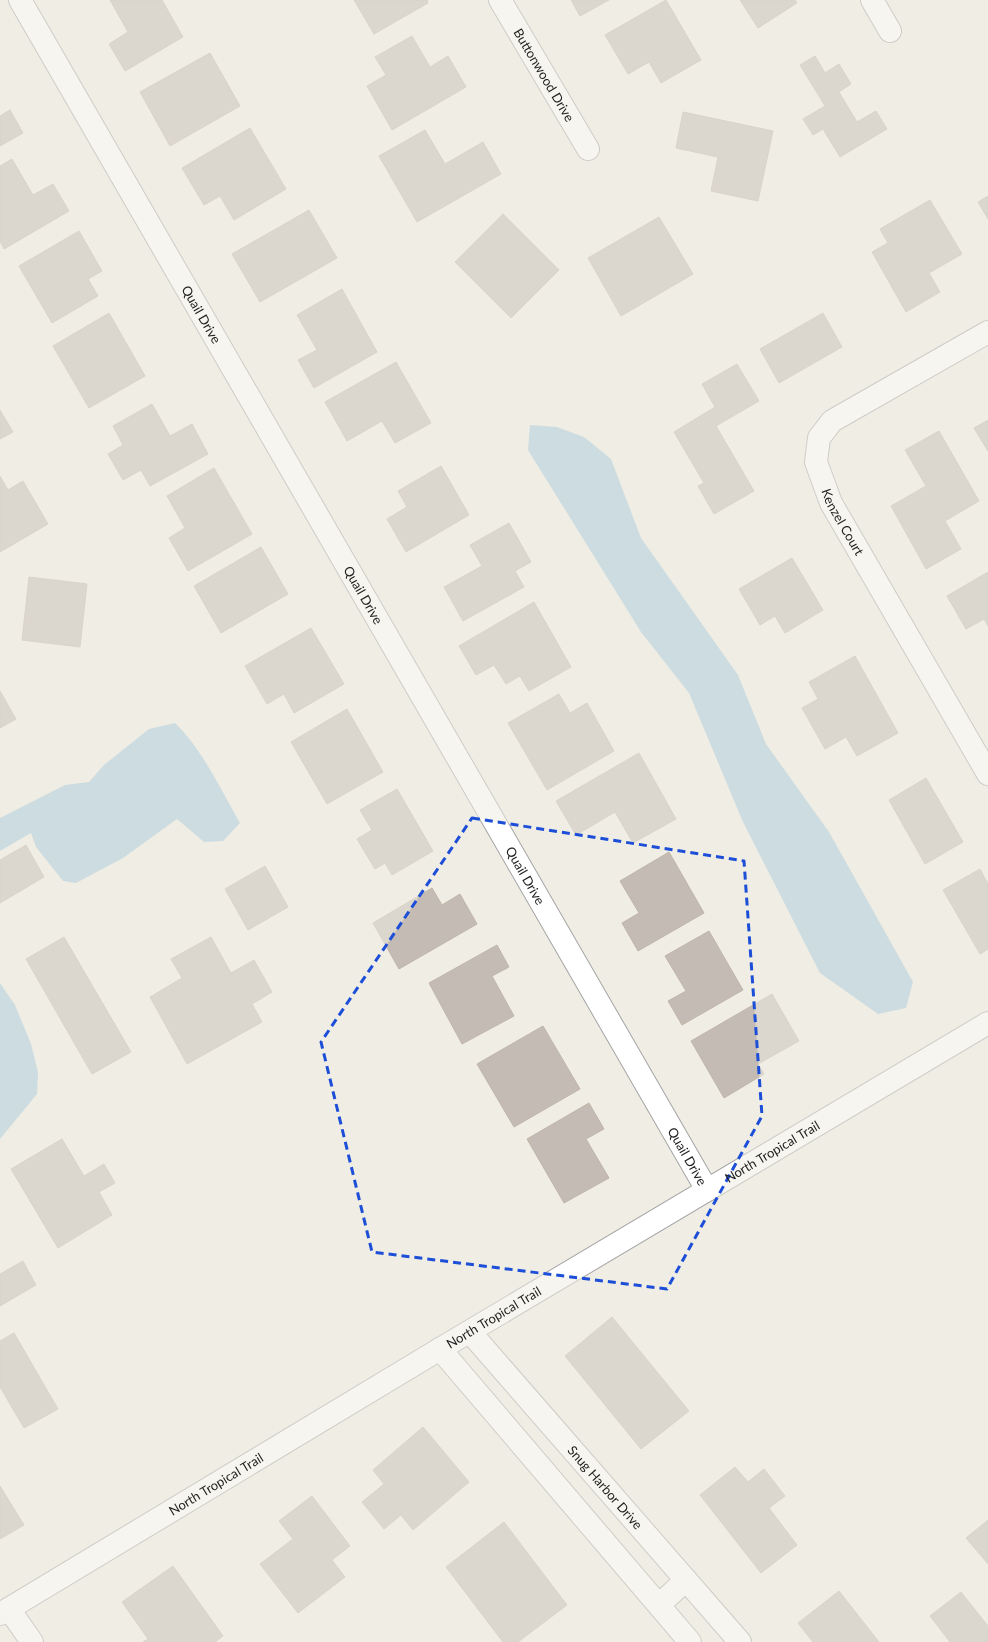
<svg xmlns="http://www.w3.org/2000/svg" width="988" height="1642" font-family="Lato,sans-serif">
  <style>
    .water { fill: #a5c8dc }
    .building { fill: #c4bcb4; stroke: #c0b5a7 }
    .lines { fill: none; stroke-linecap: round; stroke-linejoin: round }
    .minor-casing { stroke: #a5a5a5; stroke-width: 24 }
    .minor { stroke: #fff; stroke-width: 22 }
    .marked { fill: none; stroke: #1d4ed8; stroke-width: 3; stroke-dasharray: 8 5; stroke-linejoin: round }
    .labels { text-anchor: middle; stroke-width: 4; stroke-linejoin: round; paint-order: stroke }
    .street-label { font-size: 13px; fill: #1e1e1e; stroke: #fff }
  </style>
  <rect width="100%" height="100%" fill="#efede4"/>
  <path class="water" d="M530 425 557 427 584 437 611 459 641 538 738 675 766 744 829 832 913 982 906 1008 878 1014 820 973 743 822 689 693 641 632 528 450Z
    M175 723C202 749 221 790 240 823L223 841 204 842 177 819 123 858 76 883 63 881 36 847 31 833 0 851V818L65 785 89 782 104 765 149 729Z
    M0 983 15 1005 31 1044 38 1072 37 1094 0 1139Z"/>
  <path class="building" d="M110 0H162L183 37 125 71 109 44 128 32Z
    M354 0H427L428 3 374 34Z
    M571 0H609L580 16Z
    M666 0 701 60 661 83 649 62 628 74 605 35Z
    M740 0H795L797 3 758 28Z
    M412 36 430 67 448 56 466 87 392 130 367 86 386 75 375 57Z
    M210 53 240 106 170 146 140 92Z
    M815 56 825 73 839 64 851 84 839 92 857 122 876 111 887 129 840 157 823 129 813 135 803 119 825 106 800 65Z
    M10 110 23 133 0 146V116Z
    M683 112 773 131 758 201 711 191 718 157 676 148Z
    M250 128 286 189 234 220 220 196 204 205 182 168Z
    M425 130 445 164 483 142 501 174 417 222 379 156Z
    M12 159 33 195 53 184 69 211 4 249 0 241V166Z
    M988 196V219L978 202Z
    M930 200 962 254 929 273 940 292 906 312 872 252 888 243 880 229Z
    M309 210 337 258 260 302 232 254Z
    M503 214 559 270 511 318 455 262Z
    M659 217 693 274 621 316 588 258Z
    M79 231 102 271 88 279 98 296 52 323 19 266Z
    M342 289 377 352 314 388 298 360 317 350 297 315Z
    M109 313 145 376 89 408 53 346Z
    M823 313 842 347 779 383 760 349Z
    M396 362 431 423 395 443 382 421 347 441 325 402Z
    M737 364 759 401 716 426 754 491 714 514 698 486 704 483 674 432 715 407 702 384Z
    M152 404 170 436 192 424 208 454 150 486 141 470 123 480 108 454 123 445 113 426Z
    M0 410 13 432 0 439Z
    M988 420V451L974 428Z
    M939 431 979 501 945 521 961 549 926 569 891 506 926 486 905 450Z
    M441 466 469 515 406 552 387 519 407 507 398 491Z
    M214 468 252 534 188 571 169 538 185 528 167 496Z
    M0 476 8 490 23 481 48 524 0 552Z
    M509 523 531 562 515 571 524 587 463 621 444 587 482 566 470 545Z
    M261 547 288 594 221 633 194 586Z
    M792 558 823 610 785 633 775 616 760 625 739 589Z
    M988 572V626L984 619 966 629 947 596Z
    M29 577 87 584 80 647 22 640Z
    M534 602 571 667 529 691 520 676 506 684 494 665 476 675 459 646Z
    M311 628 344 684 294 713 284 694 267 704 245 666Z
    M855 656 898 733 857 756 846 737 825 749 802 708 818 699 809 682Z
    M0 691 16 719 0 728Z
    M559 694 570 713 587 703 614 751 547 790 508 723Z
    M347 709 383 772 327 804 291 742Z
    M639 753 676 819 633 843 615 812 576 835 556 801Z
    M926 778 963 842 925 864 889 800Z
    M397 789 433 851 392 875 385 863 375 869 357 839 372 830 360 810Z
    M26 845 44 877 0 903V860Z
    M669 852 704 913 638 951 622 923 639 913 620 881Z
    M265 866 288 907 248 930 225 889Z
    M980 869 988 884V949L980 954 943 890Z
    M432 888 442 905 460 894 477 924 399 969 373 923Z
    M709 931 743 990 682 1025 668 1001 686 991 665 956Z
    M64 937 131 1052 92 1074 26 959Z
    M211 937 231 973 254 960 272 992 252 1004 262 1022 187 1064 150 997 182 978 171 959Z
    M497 945 509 967 492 976 514 1016 462 1044 429 983Z
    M772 994 799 1041 758 1064 764 1074 724 1098 691 1041Z
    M543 1026 580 1089 514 1127 477 1064Z
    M589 1103 604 1129 586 1139 609 1178 564 1203 527 1139Z
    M62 1139 84 1176 104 1164 115 1183 99 1192 112 1215 58 1248 11 1169Z
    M23 1261 36 1285 0 1306V1274Z
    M612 1317 689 1411 641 1449 565 1356Z
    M14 1333 58 1409 24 1428 0 1387V1341Z
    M423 1427 469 1482 413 1530 401 1515 384 1529 362 1502 384 1484 373 1470Z
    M735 1467 748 1482 764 1469 785 1496 769 1508 797 1545 761 1573 700 1495Z
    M0 1486 24 1525 0 1539Z
    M312 1496 350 1546 332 1560 345 1577 298 1613 260 1564 293 1539 279 1521Z
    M988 1520V1564L966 1538Z
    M504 1522 567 1605 518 1642H503L446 1567Z
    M173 1566 223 1636 215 1642H143L148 1639 122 1602Z
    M839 1591 879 1642H813L798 1623Z
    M961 1592 988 1626V1642H950L930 1616Z"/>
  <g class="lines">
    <g class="minor-casing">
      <g id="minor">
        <path id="s1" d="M20 0 707 1190"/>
        <path id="s2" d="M500 0 588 149"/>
        <path d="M872 0 890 31"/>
        <path id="s3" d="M988 332 832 421 819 438 816 462 831 503 988 774"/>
        <path id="s4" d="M470 1332 740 1642"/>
        <path d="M440 1349 690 1642"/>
        <path d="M659 1605 686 1580"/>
        <path d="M9 1609 32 1642"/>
        <path id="s5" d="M0 1614 440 1349 988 1023"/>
      </g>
    </g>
    <use href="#minor" class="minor"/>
  </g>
  <path d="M0 0H988V1642H0ZM472 818 744 861 762 1116 667 1289 372 1252 321 1042Z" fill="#efede4" fill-opacity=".55" fill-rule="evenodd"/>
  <path class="marked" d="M472 818 744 861 762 1116 667 1289 372 1252 321 1042Z"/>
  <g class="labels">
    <g class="street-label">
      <text dy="5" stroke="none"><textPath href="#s2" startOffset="87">Buttonwood Drive</textPath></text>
      <text dy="5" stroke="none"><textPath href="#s1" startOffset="363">Quail Drive</textPath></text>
      <text dy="5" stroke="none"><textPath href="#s3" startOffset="291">Kenzel Court</textPath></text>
      <text dy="5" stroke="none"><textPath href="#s1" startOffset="687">Quail Drive</textPath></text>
      <text dy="5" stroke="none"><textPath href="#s1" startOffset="1011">Quail Drive</textPath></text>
      <text dy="5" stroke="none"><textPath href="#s5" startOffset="900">North Tropical Trail</textPath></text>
      <text dy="5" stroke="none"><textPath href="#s1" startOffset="1335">Quail Drive</textPath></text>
      <text dy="5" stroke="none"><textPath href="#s5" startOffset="576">North Tropical Trail</textPath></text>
      <text dy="5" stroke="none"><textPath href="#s5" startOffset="252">North Tropical Trail</textPath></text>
      <text dy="5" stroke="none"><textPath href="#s4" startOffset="206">Snug Harbor Drive</textPath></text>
    </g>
  </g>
</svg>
